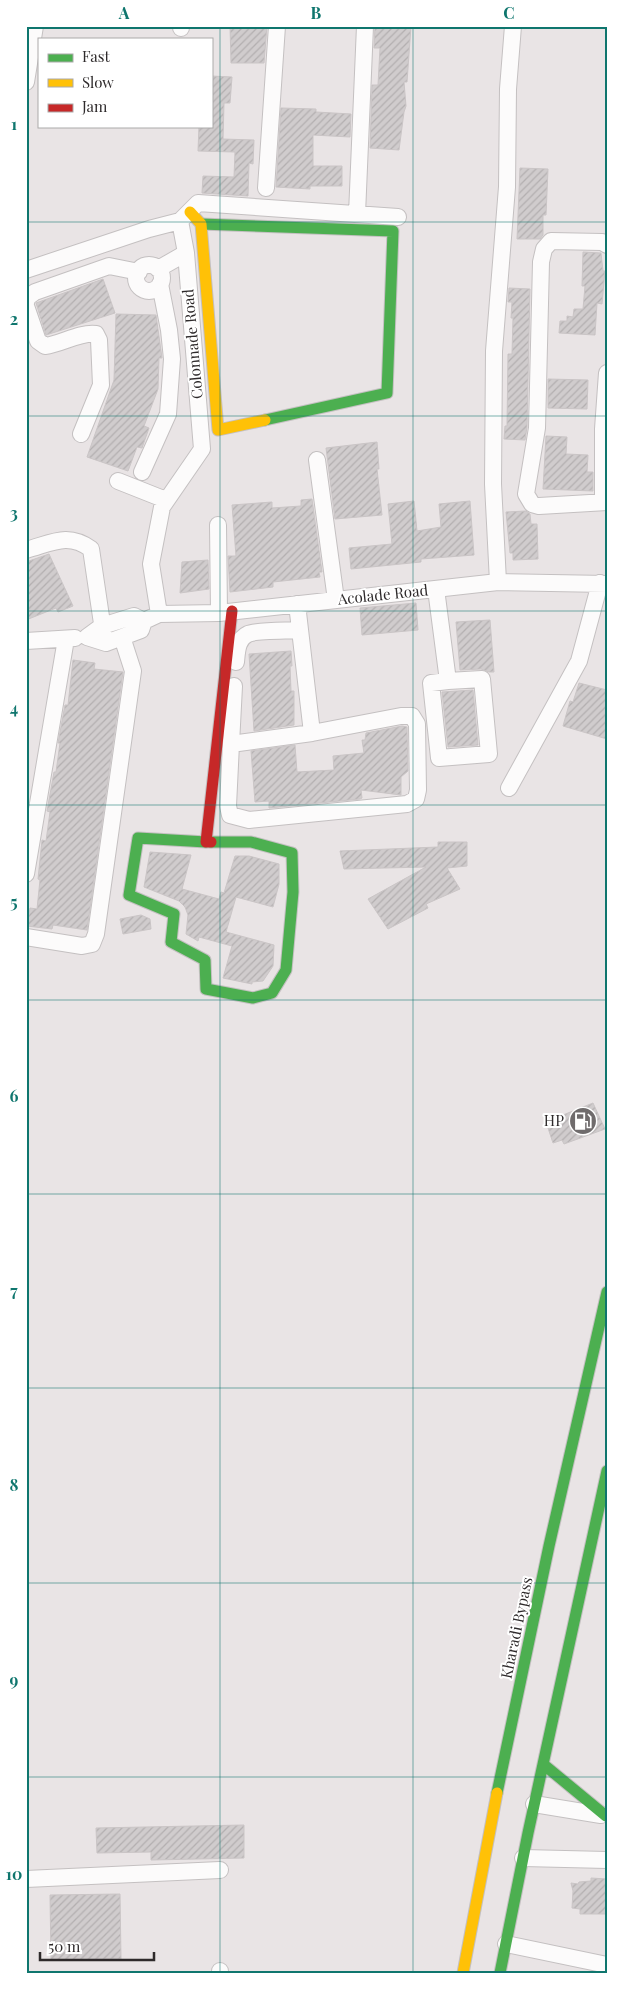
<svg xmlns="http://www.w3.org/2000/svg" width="633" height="1999" font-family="'Playfair Display',serif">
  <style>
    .building { fill: url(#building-hatch); stroke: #cac5c6 }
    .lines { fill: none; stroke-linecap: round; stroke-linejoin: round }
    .street-casing { stroke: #c4c0c1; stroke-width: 18 }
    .fast-casing { stroke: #c4c0c1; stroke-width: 13 }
    .slow-casing { stroke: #c4c0c1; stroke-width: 13 }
    .jam-casing { stroke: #c4c0c1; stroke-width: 13 }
    .street { stroke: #fcfbfb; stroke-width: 16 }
    .fast { stroke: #4caf50; stroke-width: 11 }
    .slow { stroke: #ffc107; stroke-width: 11 }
    .jam { stroke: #c62828; stroke-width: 11 }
    .grid { fill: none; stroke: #0f766e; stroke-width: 1; stroke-opacity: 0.55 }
    .labels { text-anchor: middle; stroke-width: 4; stroke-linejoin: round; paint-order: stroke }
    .street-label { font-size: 15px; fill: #2e2a2b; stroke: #fff }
    .poi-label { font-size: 15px; fill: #2e2a2b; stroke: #fff; text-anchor: end }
    .neatline { fill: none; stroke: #0f766e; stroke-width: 2 }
    .grid-label { font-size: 16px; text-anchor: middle; font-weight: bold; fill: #0f766e }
  </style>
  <defs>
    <pattern id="building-hatch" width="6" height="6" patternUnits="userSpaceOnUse" patternTransform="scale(1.25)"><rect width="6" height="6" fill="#d0cccd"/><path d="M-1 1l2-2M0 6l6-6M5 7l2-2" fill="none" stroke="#b3afb0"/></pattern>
  </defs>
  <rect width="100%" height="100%" fill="#e9e4e5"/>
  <path class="building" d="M230 26H267L264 63H231Z
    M375 26H411L407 82H404L406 106 404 112 399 150 370 148 372 85H378L380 48H374Z
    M211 76 232 77 230 103H224L223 139 254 140 253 164 249 163 248 196 202 193 203 176 234 177 235 152 198 151 199 126H211Z
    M281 108 316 109V112L351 114 350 137 313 135V166H342V186H310V189L276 187Z
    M520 168 548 169 546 215H543V235L540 239H517Z
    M583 252 601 253 603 271H605L602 304 597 303 595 335 559 333 560 321H567V316L573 317 574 309H583L585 286H582Z
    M103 279 115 313 46 335 36 303Z
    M509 288 530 289 527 427 525 440 504 439 505 426H507L508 354H512L513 318H511L512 302H508Z
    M116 314 156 315 162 358H159L158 389 144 426 149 428 142 448 137 447 128 471 87 457 114 380Z
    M548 379 588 380 587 409 548 408Z
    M546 436 567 437 566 454 588 455 587 472H593V491L543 489Z
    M377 442 379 469H377L382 515 335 519 326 448Z
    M312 499 322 572H319L320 577 273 582V587L230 592 228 556H236L232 505 272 502V508L301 506V500Z
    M414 501 417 531 441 527 439 504 470 501 474 555 421 559V562L351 569 349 548 392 544 388 504Z
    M526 511 530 514 531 524H537L538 559 513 560V553H510L506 512Z
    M49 554 73 606 58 612 56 608 26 620V562Z
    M208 560 209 589 180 593 182 562Z
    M416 603 418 630 362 635 360 608Z
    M490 620 494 672H489L481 669 460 670 456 622Z
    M291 651 292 666H290L291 691H294V725L254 731 249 654Z
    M73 660 95 663 94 669 123 672 87 930 53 925 52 929 27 926 30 908 37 909 40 880 38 879 42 840 46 841 50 812 47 811 54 772H56L60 743H58L65 705H68Z
    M579 683 607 690V739L563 726 570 701 573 702Z
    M473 690 478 745 448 747 442 692Z
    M402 726 407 727 408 771 401 777V795L361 790 362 798 360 799 269 808V801L255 802 251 751 295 745 297 772 334 770 333 756 364 753 362 740H365L366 733Z
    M438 842H467V866L447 868 460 889 426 904 428 908 388 929 368 899 426 867 344 869 340 851 438 847Z
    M150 852 191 855 182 889 219 899 221 892 224 893 235 856H249L279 864V884L273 907 236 897 226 932 274 945 273 966 263 981 252 982V984L223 978 232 946 199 937 198 941 186 934 188 915 185 907 179 901 144 887Z
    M141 915 150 919 151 929 123 934 120 919Z
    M593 1103 605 1129 564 1144 562 1140 553 1143 548 1128 553 1124V1119Z
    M244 1825V1858L151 1860V1852L97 1853 96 1828Z
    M591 1878 607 1879V1914H580V1909L572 1908 573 1891 571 1883 578 1884 579 1882 591 1881Z
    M120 1894 121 1959 51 1960 50 1895Z"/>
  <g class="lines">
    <g class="street-casing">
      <path id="street" d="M181 28V26
        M26 82 35 26
        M266 188 277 26
        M357 214 365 26
        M182 219 198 203 398 217
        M607 245 602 242 551 241 544 249 541 262 537 428 526 494 532 504 539 506 607 502
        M136 278a13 13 0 1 1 26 0a13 13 0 1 1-26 0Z
        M158 269 186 253
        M26 270 149 229 180 221
        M26 302 28 297 35 292 109 266 139 272
        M26 306 38 341 45 346C62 344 79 332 96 334L99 340 101 385 81 434
        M317 460 336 600
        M142 472 168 414 172 359 169 330 160 284
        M118 481 166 500
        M603 502V429L607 373
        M218 525 219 613
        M26 550C52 543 68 532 91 549L104 637
        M498 582 493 484 494 351 507 187 508 89 513 26
        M436 589 448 681 431 683 439 758 489 754 482 679 448 681
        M297 604 312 733 231 744 228 806 230 815 249 820 407 804 416 799 418 790 417 724 412 716H401L312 733
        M159 614 151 564 162 507 202 449 186 253 180 221
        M144 621 141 630 106 643 87 637 102 626 134 616 144 621 159 614 219 613 498 582 607 584
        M26 641 75 638
        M236 662C237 652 237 639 248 634 256 630 290 631 300 630
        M231 744 234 686
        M509 788 579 661 600 583
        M26 874 66 639
        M26 937 82 946 92 944 96 934 133 671 122 637
        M534 1804 601 1815
        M523 1858 607 1860
        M26 1879 220 1870
        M506 1944 607 1965
        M220 1973V1971"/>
    </g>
    <g class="fast-casing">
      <path id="fast" d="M201 224 393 231 387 393 265 420
        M206 842 138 838 129 895 174 914 171 942 205 960 206 989 253 998 272 993 286 970 293 892 292 853 251 842H211
        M543 1764 606 1816
        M497 1793 549 1546 607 1292
        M500 1973 528 1833 607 1471"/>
    </g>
    <g class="slow-casing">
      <path id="slow" d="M190 212 201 224 218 430 265 420
        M463 1973 497 1793"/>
    </g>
    <g class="jam-casing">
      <path id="jam" d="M211 842H206L232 611"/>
    </g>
    <use href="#street" class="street"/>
    <use href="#fast" class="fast"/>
    <use href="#slow" class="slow"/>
    <use href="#jam" class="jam"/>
  </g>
  <path class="grid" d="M220 26V1973M413 26V1973M26 222H607M26 416H607M26 611H607M26 805H607M26 1000H607M26 1194H607M26 1388H607M26 1583H607M26 1777H607"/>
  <defs>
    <g id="fuel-disc" transform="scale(1.4375)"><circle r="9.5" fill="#6f6b6c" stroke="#fff"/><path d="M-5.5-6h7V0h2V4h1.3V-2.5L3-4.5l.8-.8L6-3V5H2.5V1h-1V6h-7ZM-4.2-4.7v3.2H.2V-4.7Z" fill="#fff"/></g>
  </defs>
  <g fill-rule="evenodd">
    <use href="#fuel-disc" x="583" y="1121"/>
  </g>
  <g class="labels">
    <g class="street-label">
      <text transform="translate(193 344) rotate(-95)" y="5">Colonnade Road</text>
      <text transform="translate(383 595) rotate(-6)" y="5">Acolade Road</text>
      <text transform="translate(517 1628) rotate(-78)" y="5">Kharadi Bypass</text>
    </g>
    <g class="poi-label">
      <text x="564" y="1126">HP</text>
    </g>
  </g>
  <rect width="633" height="1999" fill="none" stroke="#ffffff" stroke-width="55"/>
  <rect x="38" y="38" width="175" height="90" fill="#ffffff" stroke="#abaaaa"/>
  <rect x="48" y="54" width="25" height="8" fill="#4caf50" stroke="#abaaaa"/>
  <text x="82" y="62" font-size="15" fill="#2e2a2b">Fast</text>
  <rect x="48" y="79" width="25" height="8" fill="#ffc107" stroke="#abaaaa"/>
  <text x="82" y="88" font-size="15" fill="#2e2a2b">Slow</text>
  <rect x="48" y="104" width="25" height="8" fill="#c62828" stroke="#abaaaa"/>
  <text x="82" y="112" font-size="15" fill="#2e2a2b">Jam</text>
  <path d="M40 1952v8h114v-8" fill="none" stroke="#2e2a2b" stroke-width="2.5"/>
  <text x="48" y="1952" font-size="15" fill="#2e2a2b" stroke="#ffffff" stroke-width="4" paint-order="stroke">50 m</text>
  <rect x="28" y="28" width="578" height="1944" class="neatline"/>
  <g class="grid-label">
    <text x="124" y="19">A</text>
    <text x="316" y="19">B</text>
    <text x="509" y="19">C</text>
    <text x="14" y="130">1</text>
    <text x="14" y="325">2</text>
    <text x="14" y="519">3</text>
    <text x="14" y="714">4</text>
    <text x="14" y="908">5</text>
    <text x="14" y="1102">6</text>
    <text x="14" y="1297">7</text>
    <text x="14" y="1491">8</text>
    <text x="14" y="1686">9</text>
    <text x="14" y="1880">10</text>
  </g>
</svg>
